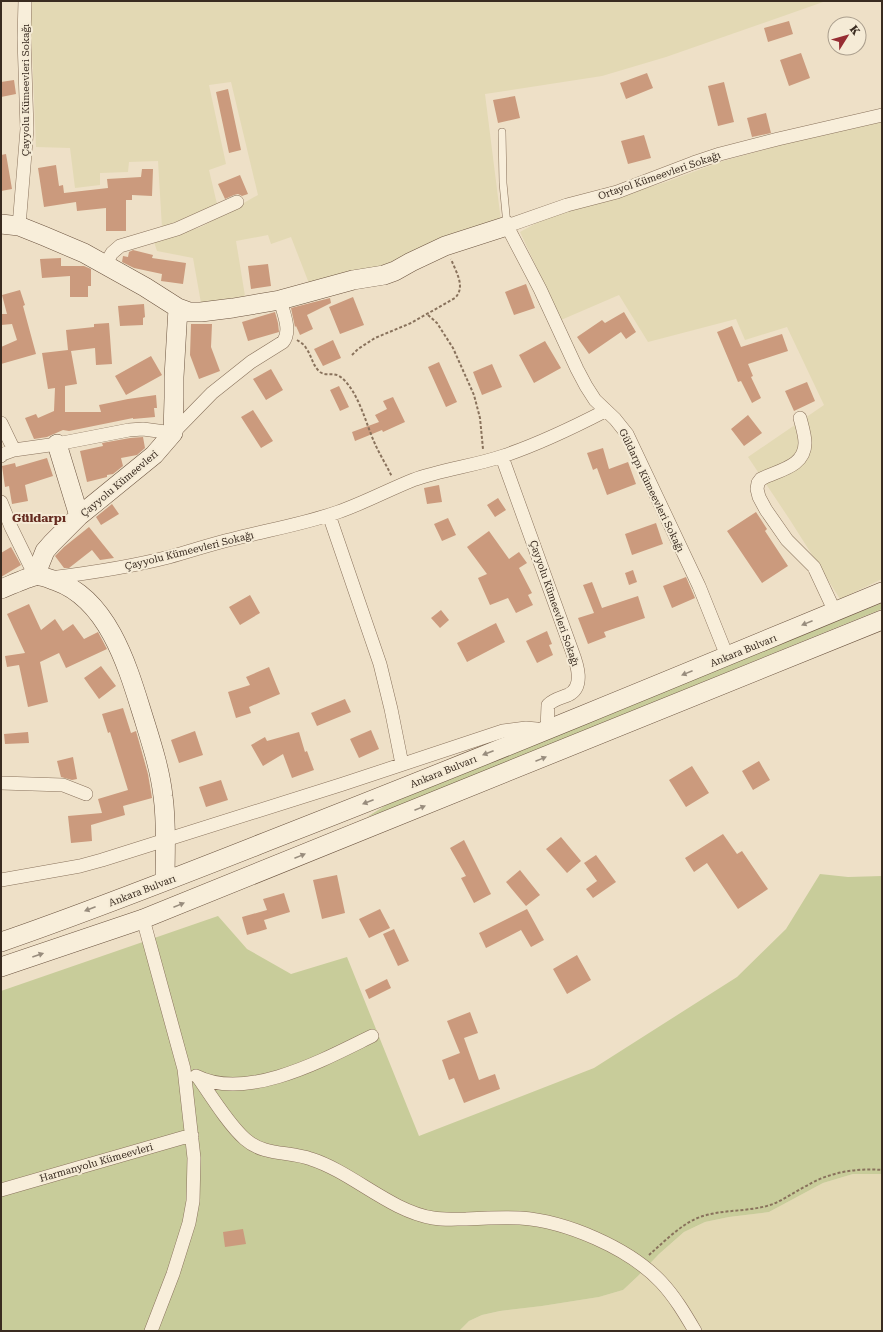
<svg xmlns="http://www.w3.org/2000/svg" width="883" height="1332" font-family="'Roboto Serif',serif">
  <style>
    .farmland { fill: #e3d9b4 }
    .green { fill: #c8cc9a }
    .building { fill: #cb9a7d }
    .lines { fill: none; stroke-linecap: round; stroke-linejoin: round }
    .lane-casing { stroke: #89725c; stroke-width: 8 }
    .street-casing { stroke: #89725c; stroke-width: 14 }
    .secondary-casing { stroke: #6b533f; stroke-width: 20 }
    .path { stroke: #89725c; stroke-width: 2; stroke-dasharray: 3 2; stroke-linecap: butt }
    .lane { stroke: #f8eeda; stroke-width: 7 }
    .street { stroke: #f8eeda; stroke-width: 13 }
    .secondary { stroke: #f8eeda; stroke-width: 19 }
    .oneway { fill: #988c7d }
    .labels { text-anchor: middle; stroke-width: 4; stroke-linejoin: round; paint-order: stroke }
    .street-label { font-size: 10px; fill: #392b20; stroke: #f5ebd6 }
    .quarter-label { font-size: 12px; font-weight: bold; fill: #652b20; stroke: #f5ebd6 }
  </style>
  <rect width="100%" height="100%" fill="#eee0c7"/>
  <path class="farmland" d="M30 1H826L666 57 602 76 485 94 501 221 384 269 310 286 291 237 271 244 268 235 236 241 245 296 201 303 193 258 157 251 154 242 201 227 258 195 231 82 209 85 226 164 209 170 217 204 162 228 158 161 129 162 128 172 100 173V185L75 188 70 148 36 147Z
    M882 119V579L840 599 790 520 748 457 824 405 787 327 745 340 736 319 648 342 619 295 561 320 520 232 551 215 617 197 666 182 723 161 781 145Z
    M879 1173 882 1174V1331H459L469 1321 482 1315 500 1311 542 1306 599 1297 623 1290 638 1276 659 1254 684 1232 705 1222 729 1217 769 1212 823 1183 853 1174Z"/>
  <path class="green" d="M882 603V609L393 808 367 817 391 802Z
    M820 874 848 877 882 876V1174H853L823 1183 769 1212 729 1217 705 1222 684 1232 659 1254 638 1276 623 1290 599 1297 542 1306 500 1311 482 1315 469 1321 459 1331H1V991L218 916 247 949 291 974 347 957 419 1136 594 1068 737 977 786 929Z"/>
  <path class="building" d="M789 21 793 34 768 42 764 28Z
    M801 53 810 78 789 86 780 60Z
    M647 73 653 88 626 99 620 83Z
    M14 80 16 94 1 97V82Z
    M724 82 734 122 718 126 708 86Z
    M228 89 241 150 229 153 216 92Z
    M515 96 520 118 498 123 493 100Z
    M766 113 771 133 752 137 747 118Z
    M644 135 651 158 628 164 621 141Z
    M6 154 12 189 1 191V155Z
    M56 165 59 186 63 185 64 193 108 188 107 179 141 177 142 169H153L152 196 132 195V200H126V231H106V208L77 211 76 202 44 207 38 168Z
    M240 175 248 194 242 196 238 194 234 195 225 199 218 184Z
    M133 250 153 255 152 258 186 263 183 284 161 281 162 274 134 268 122 262 123 256 128 257 129 252Z
    M61 258V266H84L91 269V286H88V297H70V276L42 278 40 259Z
    M268 264 271 286 251 289 248 266Z
    M526 284 535 308 514 315 505 292Z
    M20 290 25 305 23 306 36 354 1 364V347L17 340 12 324 1 325V314H7L2 295Z
    M353 297 364 325 340 334 329 307Z
    M330 298 331 303 307 315 313 329 300 335 296 326 295 327 291 308Z
    M144 304 145 317 143 318V325L120 326 118 306Z
    M275 312 278 323 279 332 248 341 242 322Z
    M624 312 636 332 626 339 621 332 589 354 577 337 602 320 605 323Z
    M109 323 112 364 96 365 95 348 71 351 77 384 65 386V412H101L99 405 128 399 156 395 157 408H154L155 417 133 419V418L69 431 63 430 47 437 34 439 25 418 36 414 38 418 54 411 55 388 48 389 42 353 68 350 66 330 94 327V324Z
    M191 324H212L211 347 220 371 199 379 190 355Z
    M732 326 741 347 782 334 788 351 748 364 753 376 751 377 761 398 752 403 741 381 738 382 717 332Z
    M333 340 341 358 323 366 314 349Z
    M545 341 561 368 534 383 519 355Z
    M151 356 162 375 126 395 115 376Z
    M439 362 457 402 446 407 428 367Z
    M492 364 502 387 482 395 473 372Z
    M271 369 283 390 266 400 253 379Z
    M807 382 815 401 794 411 785 391Z
    M339 386 349 407 340 411 330 390Z
    M393 397 405 422 383 432 382 430 355 441 352 432 379 422 375 415 387 409 383 401Z
    M253 410 273 441 261 448 241 417Z
    M748 415 762 433 744 446 731 429Z
    M143 437 145 448 137 455 121 458 123 466 113 474 107 475V477L87 482 80 451 103 446 102 443 130 438Z
    M603 448 609 469 628 462 636 484 607 495 597 468 593 470 587 453Z
    M47 458 53 476 25 485 28 501 12 504 9 486 5 487 2 466 15 463 16 467Z
    M439 485 442 502 427 504 424 488Z
    M498 498 506 510 495 517 487 505Z
    M112 504 119 514 101 525 96 517Z
    M756 512 767 529 765 531 788 566 762 583 727 531Z
    M448 518 456 535 442 541 434 524Z
    M656 523 663 544 632 555 625 534Z
    M89 527 114 558 100 560 92 550 69 568H64L55 556 64 547Z
    M489 531 509 559 519 552 527 563 519 568 532 593 528 595 533 605 516 613 508 598 490 605 478 578 487 574 467 547Z
    M11 547 21 565 1 577V553Z
    M633 570 637 582 629 585 625 573Z
    M686 577 695 598 672 608 663 586Z
    M592 582 602 608 638 596 645 618 604 632 606 637 588 644 578 618 594 613 583 585Z
    M250 595 260 613 240 625 229 607Z
    M29 604 41 630 55 619 63 631 73 624 84 639 98 632 107 649 66 668 59 653 40 662 48 702 28 707 19 665 7 667 5 656 25 653 7 614Z
    M441 610 449 620 440 628 431 618Z
    M496 623 505 642 467 662 457 643Z
    M547 631 552 644 549 645 553 655 537 663 526 641Z
    M101 666 116 686 99 699 84 678Z
    M269 667 280 694 249 707 251 713 236 718 228 692 250 685 246 677Z
    M345 699 351 712 317 726 311 713Z
    M123 708 131 733 136 731 148 774 152 798 123 806 125 815 91 825 92 841 71 843 68 816 102 813 98 799 128 790 110 732 108 733 102 714Z
    M371 730 379 749 359 758 350 739Z
    M195 731 203 755 179 763 171 740Z
    M28 732 29 743 5 744 4 734Z
    M299 732 305 752 307 751 314 770 292 778 283 754 263 766 251 745 265 737 267 741Z
    M73 757 77 779 72 780 61 777 57 761Z
    M759 761 770 780 753 790 742 771Z
    M692 766 709 793 686 807 669 780Z
    M221 780 228 800 206 807 199 787Z
    M723 834 737 854 742 851 768 889 738 909 707 863 694 872 685 858Z
    M561 837 581 861 567 873 546 849Z
    M464 840 491 894 474 903 461 878 466 876 450 848Z
    M596 855 616 882 593 898 586 889 597 881 584 863Z
    M520 870 540 895 526 906 506 882Z
    M337 875 345 913 322 919 313 880Z
    M284 893 290 912 264 920 267 929 247 935 242 917 267 910 263 899Z
    M380 909 390 928 369 938 359 919Z
    M527 909 544 940 531 947 521 930 486 948 479 933Z
    M394 929 409 961 398 966 383 934Z
    M577 955 591 980 567 994 553 969Z
    M387 979 391 988 369 999 365 990Z
    M470 1012 478 1033 464 1038 479 1080 495 1074 500 1089 464 1103 454 1078 449 1080 442 1060 460 1053 447 1021Z
    M243 1229 246 1244 225 1247 223 1232Z"/>
  <g class="lines">
    <g class="lane-casing">
      <path id="lane" d="M502 132 503 183 507 225"/>
    </g>
    <g class="street-casing">
      <path id="street" d="M19 226 27 129 24 38 25 1
        M105 265 112 253 120 246 177 229 237 202
        M800 418C802 426 805 435 805 443 805 467 778 470 761 479L758 483 757 489 759 497 766 510 787 540 814 567 835 612
        M1 423 14 450
        M1 456 3 454 14 450 57 444 129 430 143 429 173 433 212 393 251 362 283 342C292 331 283 312 280 300
        M1 502 11 527 35 576
        M329 515 380 664 391 709 402 764
        M50 578C90 573 130 567 169 557 191 551 211 544 233 539 268 530 304 524 338 512 364 503 388 490 413 480 443 469 474 466 503 456 539 444 572 428 605 411
        M727 656 699 586 627 434 615 419 595 400 586 386 577 369 540 289 507 226 567 205 617 192 693 163 720 154 778 139 882 115
        M1 783 63 785 86 794
        M1 880 80 866 102 860 343 784 503 731 526 728 547 730 548 705C554 699 561 698 568 695 585 687 577 664 572 651L502 457
        M143 919 184 1069 194 1158 193 1201 189 1223 173 1274 151 1331
        M196 1076C247 1102 325 1059 372 1036
        M198 1077C211 1096 229 1125 245 1139 264 1156 289 1151 311 1159 352 1172 390 1211 433 1218 444 1220 455 1219 466 1219 484 1218 502 1217 520 1218 566 1221 629 1248 661 1282 675 1297 685 1314 695 1331
        M1 1190 192 1135"/>
    </g>
    <g class="secondary-casing">
      <path id="secondary" d="M1 224 19 226 44 236 84 253 145 287 178 308 189 312H201L233 308 280 300 353 280 384 275 395 271 411 262 445 246 507 226
        M57 444 79 516
        M35 576 45 551 52 543 79 516 154 455 173 433 174 398V377L178 308
        M1 589C9 586 28 577 35 576 42 575 50 579 56 581 109 600 128 668 143 716 151 742 160 769 163 796 167 824 165 853 165 881
        M1 942C97 909 192 871 286 834 486 756 684 674 882 592
        M1 967 143 919 882 620"/>
    </g>
    <path class="path" d="M428 315 437 323 453 348 474 395 480 418 483 449
      M297 340C300 342 304 344 306 348 312 356 312 365 320 372 327 377 334 371 342 378 359 393 366 424 375 444 380 455 387 466 392 477
      M352 355 358 349 375 338 411 323 455 298C466 287 456 272 451 259
      M649 1255C665 1241 683 1222 703 1216 726 1209 751 1212 773 1204 785 1199 796 1191 808 1185 830 1172 857 1168 882 1170"/>
    <use href="#lane" class="lane"/>
    <use href="#street" class="street"/>
    <use href="#secondary" class="secondary"/>
  </g>
  <defs><path id="oneway-solid" d="M-6-.8H1V-3.2L6.5 0L1 3.2V.8H-6Z"/></defs>
  <g class="oneway">
    <use href="#oneway-solid" transform="translate(807 623) rotate(158)"/>
    <use href="#oneway-solid" transform="translate(687 673) rotate(158)"/>
    <use href="#oneway-solid" transform="translate(488 753) rotate(159)"/>
    <use href="#oneway-solid" transform="translate(541 759) rotate(-22)"/>
    <use href="#oneway-solid" transform="translate(368 802) rotate(159)"/>
    <use href="#oneway-solid" transform="translate(420 808) rotate(-22)"/>
    <use href="#oneway-solid" transform="translate(300 856) rotate(-22)"/>
    <use href="#oneway-solid" transform="translate(179 905) rotate(-22)"/>
    <use href="#oneway-solid" transform="translate(90 909) rotate(159)"/>
    <use href="#oneway-solid" transform="translate(38 955) rotate(-19)"/>
  </g>
  <g class="labels">
    <g class="street-label">
      <text transform="translate(25 90) rotate(-90)" y="4">Çayyolu Kümeevleri Sokağı</text>
      <text transform="translate(659 175) rotate(-19)" y="4">Ortayol Kümeevleri Sokağı</text>
      <text transform="translate(119 483) rotate(-40)" y="4">Çayyolu Kümeevleri</text>
      <text transform="translate(652 490) rotate(64)" y="4">Güldarpı Kümeevleri Sokağı</text>
      <text transform="translate(189 550) rotate(-14)" y="4">Çayyolu Kümeevleri Sokağı</text>
      <text transform="translate(555 603) rotate(71)" y="4">Çayyolu Kümeevleri Sokağı</text>
      <text transform="translate(743 650) rotate(-22)" y="4">Ankara Bulvarı</text>
      <text transform="translate(443 771) rotate(-22)" y="4">Ankara Bulvarı</text>
      <text transform="translate(142 890) rotate(-21)" y="4">Ankara Bulvarı</text>
      <text transform="translate(96 1162) rotate(-16)" y="4">Harmanyolu Kümeevleri</text>
    </g>
    <g class="quarter-label">
      <text x="39" y="522">Güldarpı</text>
    </g>
  </g>
  <rect width="883" height="1332" fill="none" stroke="#392b20" stroke-width="4"/>
  <g transform="translate(847 36) rotate(53)"><circle r="19" fill="#f5ebd6" stroke="#aa9e8d"/>
  <path d="M0-3L7 15L0 10L-7 15Z" fill="#972d33"/>
  <text y="-6" font-size="11" font-weight="bold" text-anchor="middle" fill="#392b20">K</text>
  </g>
</svg>
